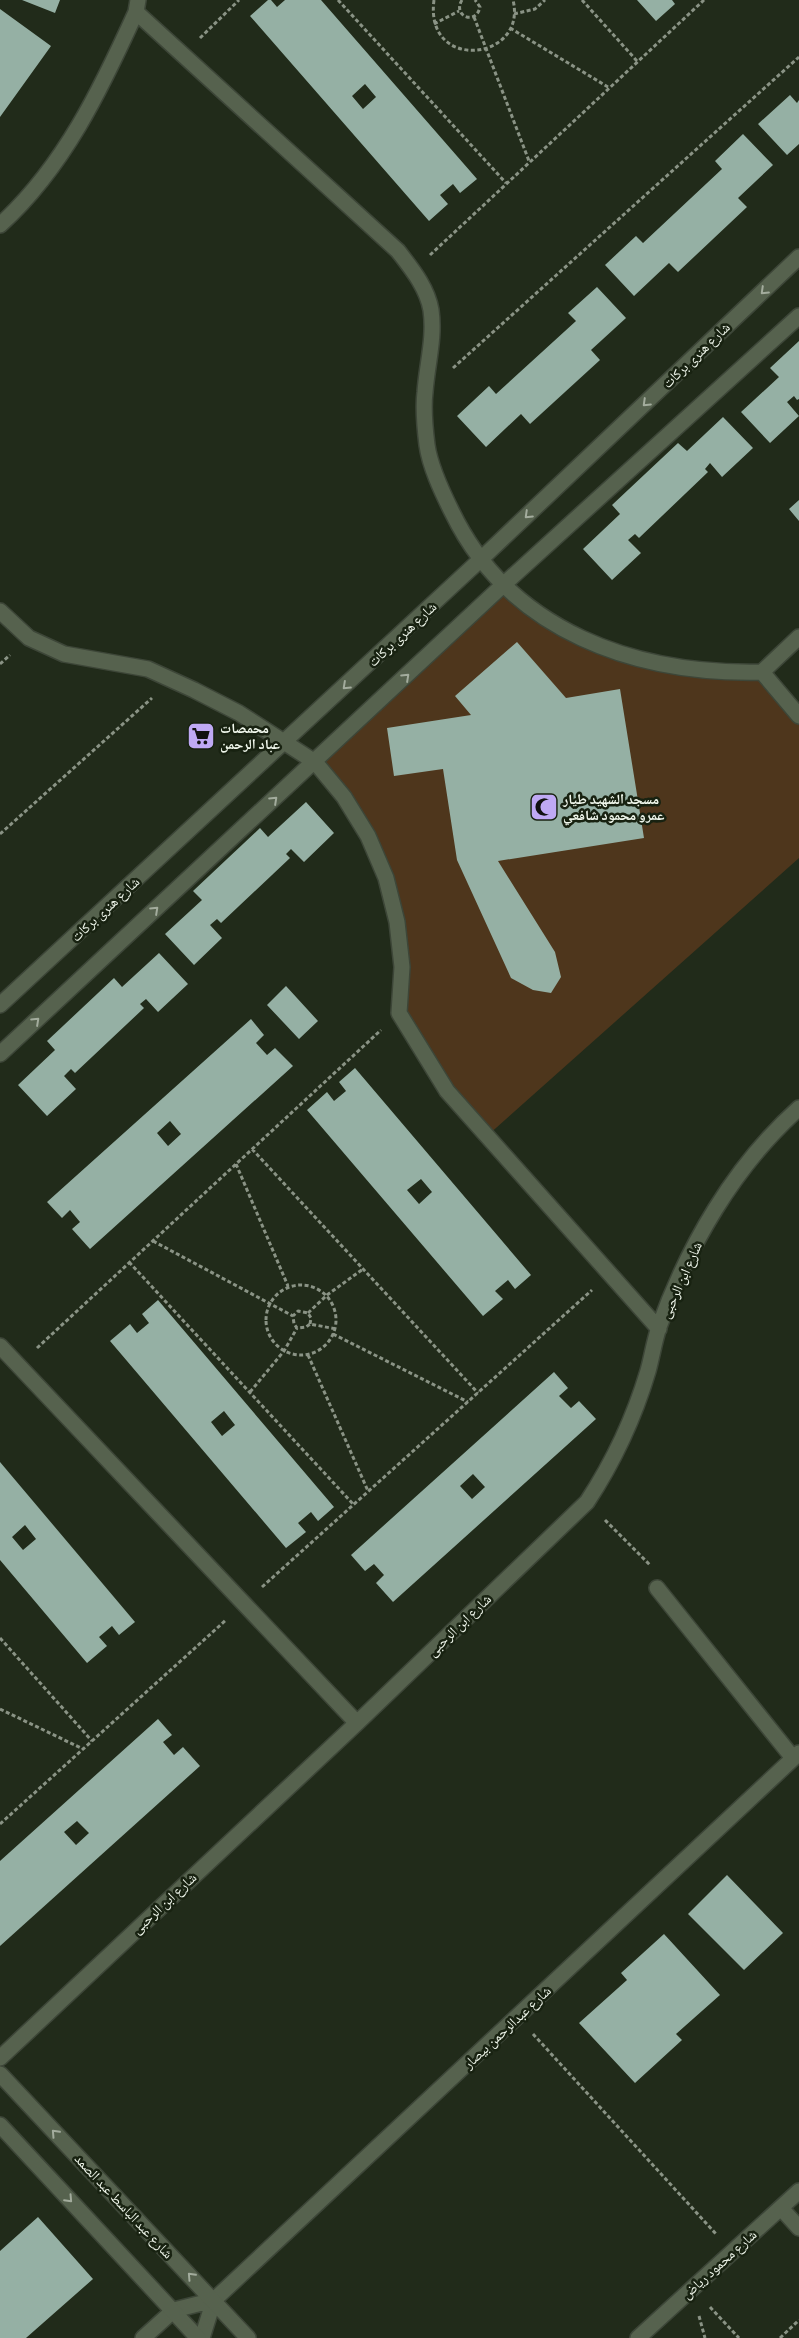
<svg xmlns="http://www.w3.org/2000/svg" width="799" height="2338" font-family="Barlow,'Noto Naskh Arabic',sans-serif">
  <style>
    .green { fill: #4e361c }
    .building { fill: #95b0a4; fill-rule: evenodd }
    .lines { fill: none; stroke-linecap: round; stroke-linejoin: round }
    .street-casing { stroke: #3d4638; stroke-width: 18 }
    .secondary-casing { stroke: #3d4638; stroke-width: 18 }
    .path { stroke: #8a9385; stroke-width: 3; stroke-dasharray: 4 2.5; stroke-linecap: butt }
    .street { stroke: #56624e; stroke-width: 15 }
    .secondary { stroke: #56624e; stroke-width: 15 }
    .oneway { stroke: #a3ac9d }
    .labels { text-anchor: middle; stroke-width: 5; stroke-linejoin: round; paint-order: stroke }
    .street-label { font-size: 14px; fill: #f0f7ec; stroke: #182211 }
    .poi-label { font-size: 14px; font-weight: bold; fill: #f0f7ec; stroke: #182211; text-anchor: start }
  </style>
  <rect width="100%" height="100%" fill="#212b1a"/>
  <path class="green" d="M502 586 620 653 762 672 799 716V858L487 1136 399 1013 386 878 315 762Z"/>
  <path class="building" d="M22 0H60L55 13Z
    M268 0H271L277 7 285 0H321L477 179 460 193 453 184 440 195 448 204 429 221 250 16ZM365 84 376 97 363 109 352 96Z
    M637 0H672L675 4 656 21Z
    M0 9 51 46 0 117Z
    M790 95 797 103 799 100V144L787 155 758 124Z
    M743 134 773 165 738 198 747 207 678 272 669 263 634 296 605 265 636 236 643 243 722 169 715 161Z
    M597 287 626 318 591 350 600 360 530 424 521 414 486 447 457 416 489 386 496 394 576 321 568 313Z
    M799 341V399L797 400 794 396 787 402 799 416 770 443 741 412 779 377 770 368Z
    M723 417 753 448 722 477 710 463 705 469 708 472 639 538 635 534 628 540 641 553 612 580 583 549 620 514 612 505 678 443 687 451Z
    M799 500V521L789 509Z
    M517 642 566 698 620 689 644 838 498 861 555 952 561 977 551 993 533 990 511 978 457 860 443 769 394 776 387 728 471 715 455 696Z
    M306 802 334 833 304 862 291 849 286 854 290 858 221 923 217 919 210 925 222 938 194 965 165 934 202 900 193 891 260 828 268 837Z
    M159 953 188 984 158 1012 146 999 140 1004 144 1008 75 1073 71 1069 64 1076 76 1089 47 1116 18 1085 55 1050 47 1041 114 978 122 987Z
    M286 986 318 1021 299 1039 267 1005Z
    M251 1019 264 1035 256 1043 267 1055 275 1048 293 1066 90 1249 72 1229 80 1222 70 1210 62 1218 47 1202ZM170 1121 181 1134 168 1146 157 1133Z
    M355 1068 531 1275 515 1289 508 1280 495 1291 503 1299 483 1316 307 1110 327 1092 334 1101 346 1091 339 1082ZM421 1179 432 1192 419 1204 407 1190Z
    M158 1300 334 1507 318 1521 311 1512 298 1523 306 1532 286 1548 110 1341 130 1324 137 1333 149 1323 142 1314ZM224 1411 235 1425 222 1436 211 1422Z
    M554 1372 568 1388 559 1396 571 1408 579 1401 596 1419 393 1602 376 1583 384 1575 374 1564 365 1571 351 1555ZM473 1474 485 1487 472 1499 460 1486Z
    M0 1462 135 1622 119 1635 112 1626 99 1637 107 1646 87 1663 0 1560ZM25 1525 36 1539 23 1550 12 1537Z
    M158 1719 172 1735 163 1742 174 1755 183 1747 200 1766 0 1946V1861ZM77 1821 89 1833 76 1845 64 1832Z
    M727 1875 783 1933 744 1970 688 1914Z
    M664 1934 720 1995 676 2034 682 2040 635 2083 579 2023 627 1980 621 1973Z
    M38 2217 93 2279 26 2338H0V2251Z"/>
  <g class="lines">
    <g class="street-casing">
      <path id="street" d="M136 12 398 251C411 268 427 287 431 310 435 338 427 364 425 392 423 408 425 429 427 445 430 467 442 492 452 512 510 632 636 675 762 672L799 716
        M0 225C64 167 101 89 136 12L138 0
        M0 611 29 638 64 654 148 669 194 690 239 713 315 762 344 797 368 836 386 878 397 922 402 967 399 1013 447 1091 659 1329
        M762 672 799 637
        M0 1005 480 560 799 257
        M0 1054 502 586 799 316
        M0 1346 357 1723
        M657 1588 793 1758
        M0 2058 357 1723 587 1502C614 1461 634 1418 648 1371 652 1357 654 1342 659 1327 688 1246 734 1166 799 1108
        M781 2208 799 2228
        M143 2338 174 2310 214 2300
        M202 2338 214 2300 799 1753
        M638 2338 799 2191"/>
    </g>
    <g class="secondary-casing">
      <path id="secondary" d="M0 2074 248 2338
        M0 2125 198 2338"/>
    </g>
    <path class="path" d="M338 0 506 183
      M434 0C424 73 528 61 513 0
      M462 0C452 16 476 26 480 7L475 0
      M582 0 637 61
      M514 14 535 9 545 0
      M474 17 529 161
      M434 24 459 11
      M510 28 608 87
      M200 38 239 0
      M430 255 704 0
      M453 368 799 57
      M0 664 10 655
      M0 834 152 698
      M252 1149 478 1393
      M236 1164 288 1286
      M153 1241 293 1316
      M129 1262 354 1505
      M266 1320a35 35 0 1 1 70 0a35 35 0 1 1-70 0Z
      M308 1313 327 1295 363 1269
      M310 1324 311 1318 308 1313 298 1311 293 1316 294 1324 297 1328 306 1327 310 1324 336 1329
      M333 1334 468 1402
      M37 1348 381 1030
      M308 1355 368 1491
      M250 1392 284 1351 297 1328
      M605 1520 650 1565
      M262 1587 592 1290
      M0 1638 92 1741
      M0 1709 83 1749
      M0 1824 226 1620
      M533 2034 716 2234
      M710 2307 739 2338
      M699 2316 705 2338
      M780 2338 799 2320"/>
    <use href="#street" class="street"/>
    <use href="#secondary" class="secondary"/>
  </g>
  <defs><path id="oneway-chevron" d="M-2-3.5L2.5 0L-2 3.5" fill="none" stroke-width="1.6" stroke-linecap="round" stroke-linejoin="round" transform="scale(1.25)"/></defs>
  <g class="oneway">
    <use href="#oneway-chevron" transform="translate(764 291) rotate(136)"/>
    <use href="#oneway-chevron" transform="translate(646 403) rotate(136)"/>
    <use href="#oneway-chevron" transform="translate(528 515) rotate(136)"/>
    <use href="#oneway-chevron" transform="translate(406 677) rotate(-43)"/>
    <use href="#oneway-chevron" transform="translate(346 686) rotate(137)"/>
    <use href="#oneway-chevron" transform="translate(274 800) rotate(-43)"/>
    <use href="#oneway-chevron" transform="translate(155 910) rotate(-43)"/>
    <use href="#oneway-chevron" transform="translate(36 1021) rotate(-43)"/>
    <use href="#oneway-chevron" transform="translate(55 2133) rotate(-133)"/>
    <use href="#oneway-chevron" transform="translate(69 2199) rotate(47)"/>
    <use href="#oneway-chevron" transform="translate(191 2276) rotate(-133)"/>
  </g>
  <defs>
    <g id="supermarket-square" transform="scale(1.4375)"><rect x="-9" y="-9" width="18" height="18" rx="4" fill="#bfa9f4" stroke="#182211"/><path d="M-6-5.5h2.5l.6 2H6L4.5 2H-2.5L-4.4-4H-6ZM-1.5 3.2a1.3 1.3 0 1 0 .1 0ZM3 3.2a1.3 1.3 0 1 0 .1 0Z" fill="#111"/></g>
    <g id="mosque-square" transform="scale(1.4375)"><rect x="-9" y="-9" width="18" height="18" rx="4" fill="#bfa9f4" stroke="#182211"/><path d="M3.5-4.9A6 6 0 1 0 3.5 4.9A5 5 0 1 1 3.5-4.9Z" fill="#111"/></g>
  </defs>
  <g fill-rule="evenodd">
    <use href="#supermarket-square" x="201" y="736"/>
    <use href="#mosque-square" x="544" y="807"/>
  </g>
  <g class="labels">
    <g class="street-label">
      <text transform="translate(696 355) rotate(-44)" y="5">شارع هنرى بركات</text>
      <text transform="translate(402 634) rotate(-43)" y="5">شارع هنرى بركات</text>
      <text transform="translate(105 909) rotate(-43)" y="5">شارع هنرى بركات</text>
      <text transform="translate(681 1280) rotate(-66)" y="5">شارع ابن الرحبى</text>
      <text transform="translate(459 1625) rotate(-44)" y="5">شارع ابن الرحبى</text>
      <text transform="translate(164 1903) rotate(-43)" y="5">شارع ابن الرحبى</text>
      <text transform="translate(507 2027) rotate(-43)" y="5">شارع عبدالرحمن بيصار</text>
      <text transform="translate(124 2206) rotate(47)" y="5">شارع عبد الباسط عبد الصمد</text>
      <text transform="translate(719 2264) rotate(-42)" y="5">شارع محمود رياض</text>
    </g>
    <g class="poi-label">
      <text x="220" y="733">محمصات<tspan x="220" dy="16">عباد الرحمن</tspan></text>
      <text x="563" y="804">مسجد الشهيد طيار<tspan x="563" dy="16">عمرو محمود شافعي</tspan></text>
    </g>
  </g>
</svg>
